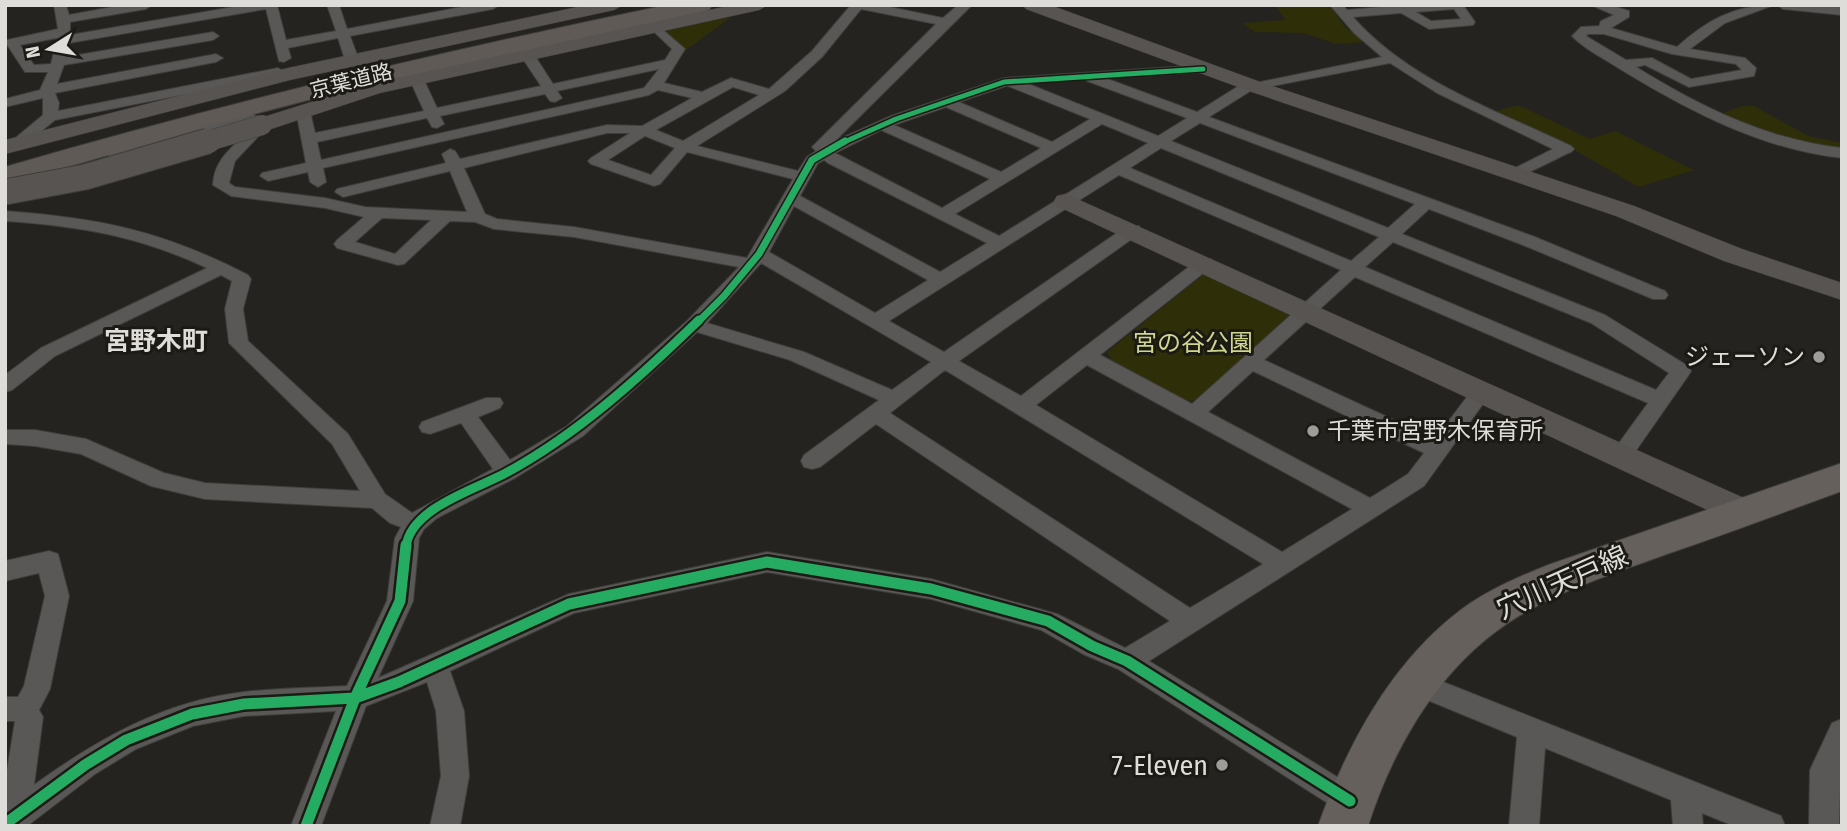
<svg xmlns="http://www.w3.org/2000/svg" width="1847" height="831" font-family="'Fira Sans Condensed','Noto Sans JP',sans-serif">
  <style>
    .green { fill: #2e2f08 }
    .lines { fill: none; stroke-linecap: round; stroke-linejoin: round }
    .street-casing { stroke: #3f3e3b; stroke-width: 2 }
    .secondary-casing { stroke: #3f3e3b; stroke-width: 1 }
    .primary-casing { stroke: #3f3e3b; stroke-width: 2 }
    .highway-casing { stroke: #3f3e3b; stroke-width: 2 }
    .street { fill: #595856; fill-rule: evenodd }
    .secondary { fill: #585452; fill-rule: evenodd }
    .primary { fill: #66605d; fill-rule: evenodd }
    .highway { fill: #605a57; fill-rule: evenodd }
    .secondary-bridge-far1-casing { stroke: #3f3e3b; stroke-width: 21; stroke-linecap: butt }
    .secondary-bridge-casing { stroke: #3f3e3b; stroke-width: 27; stroke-linecap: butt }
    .secondary-bridge-far1 { stroke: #585452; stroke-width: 20 }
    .secondary-bridge { stroke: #585452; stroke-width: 25 }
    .cycleway-far3-casing { stroke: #1c1a14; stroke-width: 8 }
    .cycleway-far2-casing { stroke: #1c1a14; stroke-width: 10 }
    .cycleway-far1-casing { stroke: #1c1a14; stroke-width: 13 }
    .cycleway-casing { stroke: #1c1a14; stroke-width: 16 }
    .cycleway-far3 { stroke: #26ab63; stroke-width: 5 }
    .cycleway-far2 { stroke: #26ab63; stroke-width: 7 }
    .cycleway-far1 { stroke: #26ab63; stroke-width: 9 }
    .cycleway { stroke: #26ab63; stroke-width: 11 }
    .poi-dot { fill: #9e9c98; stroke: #1c1a14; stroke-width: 2.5 }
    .labels { text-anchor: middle; stroke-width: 6; stroke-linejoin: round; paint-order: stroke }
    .far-street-label { font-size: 21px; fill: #dfddd9; stroke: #1c1a14 }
    .park-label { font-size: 24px; fill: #cfd68e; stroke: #1c1a14 }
    .poi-label { font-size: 24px; fill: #dfddd9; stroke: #1c1a14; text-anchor: end }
    .neighbourhood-label { font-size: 26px; font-weight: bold; fill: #dfddd9; stroke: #1c1a14 }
    .near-street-label { font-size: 28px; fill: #dfddd9; stroke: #1c1a14 }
    .near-poi-label { font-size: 28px; fill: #dfddd9; stroke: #1c1a14; text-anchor: end }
  </style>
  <rect width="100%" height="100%" fill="#242320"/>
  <path class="green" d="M1275 5H1330L1344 26 1364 42 1336 44 1304 33 1255 32 1242 23 1285 20Z
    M731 17 686 50 665 34 671 28Z
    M1518 105 1590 139 1615 131 1694 170 1639 187 1571 148 1493 112Z
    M1742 106H1754L1808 136 1842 143V149L1789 142 1721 114Z
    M1203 275H1213L1284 308 1290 318 1202 400 1183 401 1112 361 1107 352Z"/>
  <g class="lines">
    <g class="street-casing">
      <path id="street" d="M54 5H66L69 15 123 5H152L146 9 70 22V35L245 5H277L286 40 336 31 327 5H339L347 29 472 5H499L493 9 350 36 359 60 352 64 345 60 338 38 288 48 291 58 284 62 279 61 266 9 69 43 66 57 213 32 219 36 213 40 64 65 57 84 216 54 223 58 216 62 55 93 59 103 58 111 278 68 285 72 278 76 55 120 23 146H13L10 143 13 140 43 115V98L5 107V99L40 90 48 72H25L6 43 7 40 58 29ZM57 38 51 64 34 65 20 45Z
        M851 5H880L943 18 958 5H972L835 141 891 116 1004 78 1203 65 1208 66V72L1105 78 1197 112 1245 82 1255 83 1382 57 1354 33 1330 5H1343L1347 10 1403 5H1463L1475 22 1473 25 1429 29 1401 13 1353 17C1409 81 1496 110 1571 146L1574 149 1571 152C1558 157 1519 180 1509 177L1507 174 1509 171 1553 149 1437 93 1390 63 1252 90 1209 117 1535 237 1665 291 1668 295 1665 299H1653L1523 245 1429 209 1402 234 1605 315 1688 366 1691 371 1688 376 1630 459 1622 462 1614 459 1611 454 1648 403 1355 277 1264 360 1435 439 1476 385H1490L1493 390 1424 486 1149 661 1360 791 1365 801 1360 811 1350 815 1340 811 1118 669 1083 654 1041 630 931 599 767 572 574 613 450 671 464 711 469 776 460 826H430L441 776 436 711 427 682 366 706 321 826H291L336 711 244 716 193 726 136 749 95 774 27 826H5V783L15 721H5V697H18L24 686 45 596 39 573 5 581V561L49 551 58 554 69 596 50 689 39 710 43 717 34 785C98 739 164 701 244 692 278 688 313 688 347 686L387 601 395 538 401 527 390 523 372 508 205 499 151 486 81 454 35 446 5 444V430H35L86 439 164 473 205 483 360 491 332 444 229 343 225 309 232 281 221 275 55 356 12 390 5 392V375L41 348 207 268C139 236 79 226 5 221V211C100 218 163 231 248 275L251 279 243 309 248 341 348 434 385 494 412 513 493 469 461 423 430 434 422 432 419 427 422 422 486 398H500L503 403 500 408 478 417 510 460 567 426 687 321 739 267 574 237 494 229 475 222 450 221 404 264 398 265 337 248 334 244 337 240 364 217 325 208 231 196 213 185C214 157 236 145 254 126L250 123 229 126 116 161 111 159 108 156 111 153 222 119 253 114 269 125 235 161 229 183 235 187 325 198 365 207 467 212 450 171 343 197 335 192 337 189 446 163 442 154 450 149 455 151 460 159 607 125 642 126 692 98 658 90 649 95 323 168 326 182 318 187 310 182 308 172 268 181 260 176 262 173 306 163 296 111 298 108 303 107 310 111 315 133 424 111 409 78 416 74 423 78 437 108 541 86 519 53 526 49 531 50 553 84 665 60 672 49 649 27 655 23 685 49 664 83 702 92 731 78 769 89 812 51ZM861 9 936 24 815 144 812 147 816 151 807 157 798 171 697 146 785 91 822 57ZM1454 9 1461 19 1431 21 1416 12ZM659 69 644 88 321 160 317 142 427 118 432 127 437 128 444 124 440 116 545 94 550 101 555 102 562 98 557 91ZM1086 79 1087 81 1187 118 1158 136 1026 83ZM1006 86H1008L1090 119 1052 142 959 102ZM733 87 759 95 683 141 656 130ZM946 107 1041 148 1001 172 894 125ZM1200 123 1415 204 1388 228 1171 141ZM1102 124 1148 143 999 236 955 214ZM881 130 990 179 942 208 835 153ZM607 133H630L591 158 588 161 591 164 654 186 660 184 687 152 793 179 747 258 574 227 497 219 485 214 464 168ZM645 136 675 148 651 175 608 160ZM1161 148 1379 237 1351 261 1130 168ZM824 160 828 163 987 243 940 272 800 196 818 163ZM1119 175 1341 270 1192 404 1100 355 1211 267 1214 263 1211 259H1199L1021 396 959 361 1139 234 1141 230 1139 226H1127L944 352 889 321ZM794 206 928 280 875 313 769 252ZM382 218 431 220 395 254 355 242ZM1393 242 1591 323 1669 373 1656 390 1365 267ZM761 263 931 362 892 390 804 352 707 323ZM697 332 790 360 879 400 804 455 801 461 804 467 812 469 820 467 876 424 1170 621 1125 648 1057 614 931 579 767 552 569 594 378 678 413 601 419 538 424 529 437 518 515 478 583 436ZM1087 365 1352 509 1282 552 1036 405ZM945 370 1263 564 1190 608 890 413ZM1253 371 1424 453 1408 474 1370 498 1208 412Z
        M1591 5H1610L1629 11V17L1611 28 1677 47C1706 21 1734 5 1774 5L1725 23 1690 49 1745 58 1756 68 1754 76 1689 87 1645 65 1636 67C1699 106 1767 140 1842 148V158C1761 149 1689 111 1620 69 1605 59 1584 49 1572 36L1581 27 1599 26 1601 21 1614 15ZM1588 34H1604L1672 54 1736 64 1742 70 1691 79 1652 58 1626 60 1586 36Z
        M1777 5 1842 7V15L1783 9Z
        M1418 672 1781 816 1785 826H1734L1702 813 1703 826H1673L1671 800 1545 748 1539 826H1509L1517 737 1408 692 1405 684 1408 676Z
        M1842 719 1839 826H1809L1810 770 1832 723Z"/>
    </g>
    <g class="secondary-casing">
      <path id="secondary" d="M587 5H623L614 10 290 80 5 154V140L288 68Z
        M733 5H768L759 10 380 93 262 132 254 130 251 125 254 120 375 82Z
        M1023 5H1050L1263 83 1634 206 1742 249 1842 283V300L1724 261 1616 216 1249 91 1026 9Z
        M1066 194 1755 503 1760 512 1755 521 1743 525 1731 521 1057 206 1054 201 1057 196Z"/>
    </g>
    <g class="primary-casing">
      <path id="primary" d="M1842 463V491C1784 512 1726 534 1667 554 1608 576 1545 594 1494 633 1433 679 1391 754 1368 826H1318C1347 745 1391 662 1462 609 1488 590 1518 577 1548 565Z"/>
    </g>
    <g class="highway-casing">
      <path id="highway" d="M667 5H712L709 10 701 12 370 84 212 125 5 185V167C224 103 444 51 667 5Z"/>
    </g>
    <use href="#street" class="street"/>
    <use href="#secondary" class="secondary"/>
    <use href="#primary" class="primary"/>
    <use href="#highway" class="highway"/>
    <g class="secondary-bridge-far1-casing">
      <path id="secondary-bridge-far1" d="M202 143 262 125"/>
    </g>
    <g class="secondary-bridge-casing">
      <path id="secondary-bridge" d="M5 192 85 177 208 141"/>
    </g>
    <use href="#secondary-bridge-far1" class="secondary-bridge-far1"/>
    <use href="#secondary-bridge" class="secondary-bridge"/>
    <g class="cycleway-far3-casing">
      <path id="cycleway-far3" d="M842 143 896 119 1004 82 1203 69"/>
    </g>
    <g class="cycleway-far2-casing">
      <path id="cycleway-far2" d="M698 322 724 296 759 254 812 160 845 141"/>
    </g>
    <g class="cycleway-far1-casing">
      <path id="cycleway-far1" d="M406 547C410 509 473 490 504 474 577 435 640 377 699 320"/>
    </g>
    <g class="cycleway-casing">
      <path id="cycleway" d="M5 824 85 765 126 740 192 714 244 704 355 698 399 682 569 604 767 562 931 589 1048 621 1092 646 1127 661 1350 801
        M306 826 355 698 400 601 406 545"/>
    </g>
    <use href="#cycleway-far3" class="cycleway-far3"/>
    <use href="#cycleway-far2" class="cycleway-far2"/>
    <use href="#cycleway-far1" class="cycleway-far1"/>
    <use href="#cycleway" class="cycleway"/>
  </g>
  <g class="poi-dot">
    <circle cx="1819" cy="357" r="7"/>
    <circle cx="1313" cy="431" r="7"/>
    <circle cx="1222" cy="765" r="7"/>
  </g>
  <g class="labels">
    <g class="far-street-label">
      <text transform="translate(351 81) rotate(-14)" y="7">京葉道路</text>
    </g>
    <g class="park-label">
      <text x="1193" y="351">宮の谷公園</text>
    </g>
    <g class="poi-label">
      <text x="1805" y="365">ジェーソン</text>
      <text x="1327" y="439" text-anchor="start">千葉市宮野木保育所</text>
    </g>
    <g class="neighbourhood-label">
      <text x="156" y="350">宮野木町</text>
    </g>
    <g class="near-street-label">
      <text transform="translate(1562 582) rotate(-24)" y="10">穴川天戸線</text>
    </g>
    <g class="near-poi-label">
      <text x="1208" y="775">7-Eleven</text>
    </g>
  </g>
  <rect width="1847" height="831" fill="none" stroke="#dfddd9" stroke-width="14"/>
  <g transform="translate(49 49) rotate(259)" stroke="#1c1a14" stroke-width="5" paint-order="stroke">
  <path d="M0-5L12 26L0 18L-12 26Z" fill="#dfddd9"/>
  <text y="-10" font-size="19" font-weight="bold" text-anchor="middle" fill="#dfddd9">N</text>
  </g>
</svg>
